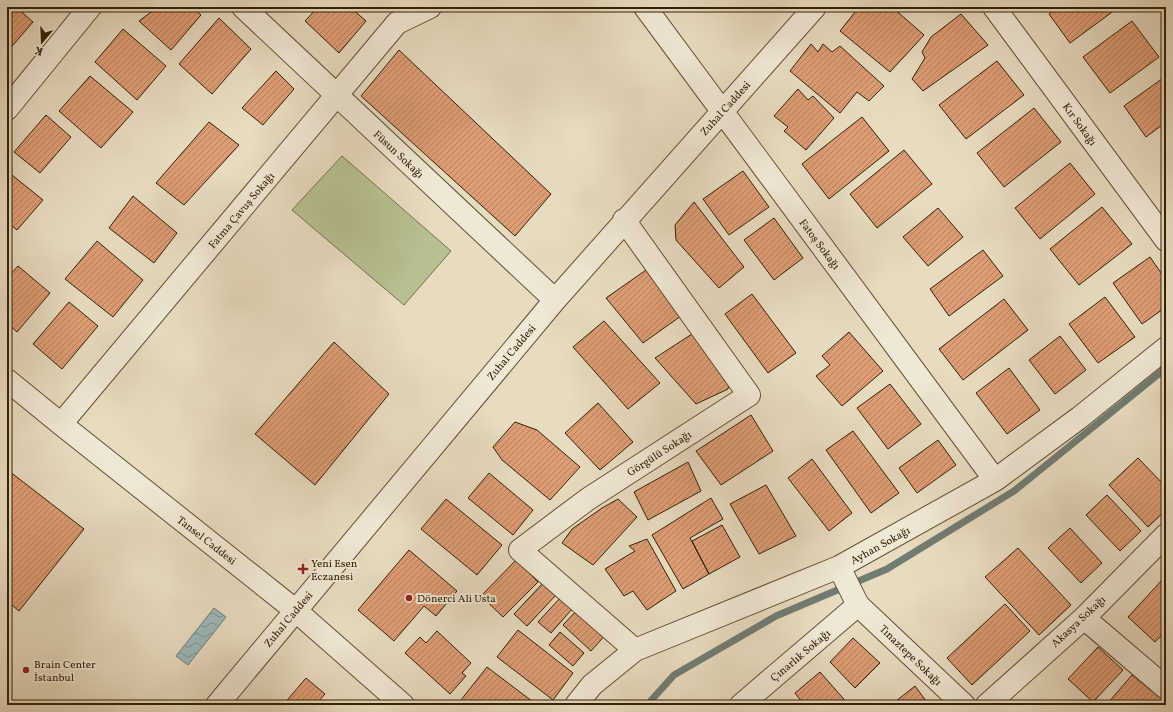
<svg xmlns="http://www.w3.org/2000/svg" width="1173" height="712" font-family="Vollkorn,serif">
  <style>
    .green { fill: #b8c091; stroke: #76704a }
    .water { fill: url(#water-waves); stroke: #717c72 }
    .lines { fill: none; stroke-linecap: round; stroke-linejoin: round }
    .stream { stroke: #717c72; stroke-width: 7 }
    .building { fill: url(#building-hatch); stroke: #332003 }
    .minor-casing { stroke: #604f32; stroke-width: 24 }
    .minor { stroke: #f0e8d6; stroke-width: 22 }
    .poi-dot { fill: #8f2418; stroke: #f0e8d6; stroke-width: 1.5 }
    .labels { text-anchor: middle; stroke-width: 4; stroke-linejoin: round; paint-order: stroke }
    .street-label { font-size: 11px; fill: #332003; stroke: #f0e8d6 }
    .poi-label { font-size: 11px; fill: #332003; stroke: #f0e8d6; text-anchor: start }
  </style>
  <defs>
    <pattern id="water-waves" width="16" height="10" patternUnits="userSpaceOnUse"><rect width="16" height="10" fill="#9bb9bc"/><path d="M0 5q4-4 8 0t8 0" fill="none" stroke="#7f9697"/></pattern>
    <pattern id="building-hatch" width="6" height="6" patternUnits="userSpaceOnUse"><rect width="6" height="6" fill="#de9d76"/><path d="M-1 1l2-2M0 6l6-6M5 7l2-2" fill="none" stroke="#b5805f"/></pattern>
  </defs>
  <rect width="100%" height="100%" fill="#e8dcc0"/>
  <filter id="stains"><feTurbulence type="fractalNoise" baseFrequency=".005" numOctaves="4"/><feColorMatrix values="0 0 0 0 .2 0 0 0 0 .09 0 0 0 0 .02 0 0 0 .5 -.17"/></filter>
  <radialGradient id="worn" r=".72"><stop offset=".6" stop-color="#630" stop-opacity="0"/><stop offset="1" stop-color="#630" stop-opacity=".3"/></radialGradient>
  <path class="green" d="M342 156 451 251 404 305 292 210Z"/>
  <path class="water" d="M214 608 226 617 188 665 176 656Z"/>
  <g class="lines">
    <path class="stream" d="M647 705 674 675 776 616 887 569 1014 491 1166 368"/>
  </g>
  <path class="building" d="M7 7H16L33 22 7 52Z
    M158 7H192L201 15 171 50 139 21Z
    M318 7H350L366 21 339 53 305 21Z
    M859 7H892L924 35 890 72 840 31Z
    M1058 7H1119L1070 43 1049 14Z
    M961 14 988 45 923 91 912 79 925 58 922 52 931 37Z
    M219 18 251 49 212 94 179 64Z
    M1132 21 1159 57 1110 93 1083 57Z
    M123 29 166 66 137 100 95 62Z
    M811 44 818 52 823 44 832 52 840 46 884 86 869 101 857 92 840 113 790 71Z
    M399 50 551 194 515 236 361 96Z
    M997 61 1024 95 966 139 939 105Z
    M276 71 294 89 263 125 242 108Z
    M90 76 133 112 101 148 59 111Z
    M1166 76V122L1146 137 1124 106Z
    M798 89 808 100 813 96 834 118 806 150 784 131 788 127 774 116Z
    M1034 108 1061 142 1004 187 977 153Z
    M46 115 71 137 40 173 14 152Z
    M862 117 889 151 829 199 802 164Z
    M209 122 239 145 184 205 156 183Z
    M904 150 932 184 877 228 850 194Z
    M1070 163 1095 194 1040 239 1015 208Z
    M7 171 43 200 17 230 7 222Z
    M743 171 769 207 729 235 703 199Z
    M133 196 177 233 154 263 109 228Z
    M694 202 744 267 719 288 676 240 675 225Z
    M1102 207 1132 244 1079 285 1050 249Z
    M938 208 963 237 928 266 903 237Z
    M774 218 803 258 774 280 744 240Z
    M97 241 143 280 113 317 65 279Z
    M983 250 1003 276 949 316 930 289Z
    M1150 257 1166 280V307L1142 324 1113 283Z
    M18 266 50 293 17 332 7 323V278Z
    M646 270 681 316 643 343 606 298Z
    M752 294 796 353 768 373 725 314Z
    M1105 297 1135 337 1098 363 1069 324Z
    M1004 299 1028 330 963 380 939 349Z
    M69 302 98 326 62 369 33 344Z
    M604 321 660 383 628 409 573 347Z
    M849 332 883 371 842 406 816 376 830 365 822 356Z
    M692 334 729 383 728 389 696 404 655 358Z
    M1060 336 1086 370 1055 394 1029 360Z
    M334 342 389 394 315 485 255 434Z
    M1009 368 1040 410 1007 434 976 393Z
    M890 384 921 424 888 449 857 408Z
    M598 403 633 442 600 470 565 433Z
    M751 415 773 451 721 485 696 451Z
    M515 422 537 430 580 467 550 500 502 460 493 447Z
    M853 431 899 493 871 513 826 450Z
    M938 440 956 465 917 493 899 468Z
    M1138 458 1166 487V510L1148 527 1109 485Z
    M812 459 852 513 829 531 788 478Z
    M688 462 701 491 648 520 634 492Z
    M9 471 84 529 19 611 7 601V474Z
    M489 473 533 510 513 535 468 498Z
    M766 485 796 536 759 554 730 504Z
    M1107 495 1141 531 1120 551 1086 515Z
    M711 498 723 519 690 538 709 574 683 589 652 535Z
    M446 499 502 545 477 575 421 529Z
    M618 499 637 517 593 565 562 543 572 529 602 508Z
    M722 525 740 557 709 574 692 541Z
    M1070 528 1102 563 1081 583 1048 548Z
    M647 539 676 591 647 610 633 591 624 596 605 569 635 551 629 546Z
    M1018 548 1071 605 1039 635 985 577Z
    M409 550 457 591 436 616 424 606 394 641 358 610Z
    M516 560 538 582 503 617 481 596Z
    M1163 579 1166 582V631L1155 642 1128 617Z
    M543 583 556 595 527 626 514 614Z
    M561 597 573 608 551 633 538 622Z
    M1005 604 1030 631 972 685 947 658Z
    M580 607 608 632 591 651 563 625Z
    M518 630 573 673 553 700 497 657Z
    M437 631 471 663 462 673 466 676 450 694 405 653 420 637 426 643Z
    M560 632 584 653 573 666 549 645Z
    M853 638 880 663 855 688 830 662Z
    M1098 647 1123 670 1093 702 1068 679Z
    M487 667 537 705H457Z
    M820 672 849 705H804L795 693Z
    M1132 675 1166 702 1163 705H1109L1107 704Z
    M306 678 325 694 316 704 318 705H283Z
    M915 686 929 705H891Z"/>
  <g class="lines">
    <g class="minor-casing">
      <path id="minor" d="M243 7 555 300
        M645 7 995 480
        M994 7 1166 240
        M7 109 90 7
        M624 220 749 395 588 499 520 550 635 650
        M7 380 61 424 295 610 403 705
        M61 424 397 23 430 7
        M839 567 858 605 964 705
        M1084 618 1166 688
        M217 705 555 300 815 7
        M576 705 592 685 635 650 839 567 995 480 1079 418 1166 348
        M741 705 858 605
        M987 705 1084 618 1166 535"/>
    </g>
    <use href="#minor" class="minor"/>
  </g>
  <g class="poi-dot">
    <path d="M301 563h4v4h4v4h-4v4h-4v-4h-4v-4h4z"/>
    <circle cx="409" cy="598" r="4"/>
    <circle cx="26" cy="670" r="4"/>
  </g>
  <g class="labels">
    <g class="street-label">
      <text transform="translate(725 108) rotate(-48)" y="4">Zuhal Caddesi</text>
      <text transform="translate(1080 124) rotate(54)" y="4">Kır Sokağı</text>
      <text transform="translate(399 154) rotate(43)" y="4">Füsun Sokağı</text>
      <text transform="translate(241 210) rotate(-50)" y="4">Fatma Çavuş Sokağı</text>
      <text transform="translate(820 244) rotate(53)" y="4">Fatoş Sokağı</text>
      <text transform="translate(511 352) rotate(-50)" y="4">Zuhal Caddesi</text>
      <text transform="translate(659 453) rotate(-33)" y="4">Görgülü Sokağı</text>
      <text transform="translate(207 540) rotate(38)" y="4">Tansel Caddesi</text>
      <text transform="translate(880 545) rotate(-29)" y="4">Ayhan Sokağı</text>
      <text transform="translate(288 619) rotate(-50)" y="4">Zuhal Caddesi</text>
      <text transform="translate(1078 621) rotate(-43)" y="4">Akasya Sokağı</text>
      <text transform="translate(800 655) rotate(-40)" y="4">Çınarlık Sokağı</text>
      <text transform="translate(911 655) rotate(44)" y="4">Tınaztepe Sokağı</text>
    </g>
    <g class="poi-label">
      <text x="311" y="567">Yeni Esen<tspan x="311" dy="13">Eczanesi</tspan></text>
      <text x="417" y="602">Dönerci Ali Usta</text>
      <text x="34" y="668">Brain Center<tspan x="34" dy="13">İstanbul</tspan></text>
    </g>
  </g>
  <rect width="1173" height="712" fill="none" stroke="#e8dcc0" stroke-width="24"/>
  <rect x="8" y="8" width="1157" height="696" fill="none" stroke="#332003" stroke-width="2"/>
  <rect x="12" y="12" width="1149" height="688" fill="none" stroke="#332003"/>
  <g transform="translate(42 42) rotate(199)" stroke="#f0e8d6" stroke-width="3" paint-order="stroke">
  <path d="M0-3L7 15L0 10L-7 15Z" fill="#332003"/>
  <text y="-6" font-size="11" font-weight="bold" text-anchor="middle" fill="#332003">K</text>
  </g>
  <rect width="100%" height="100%" filter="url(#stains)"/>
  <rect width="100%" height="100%" fill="url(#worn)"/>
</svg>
